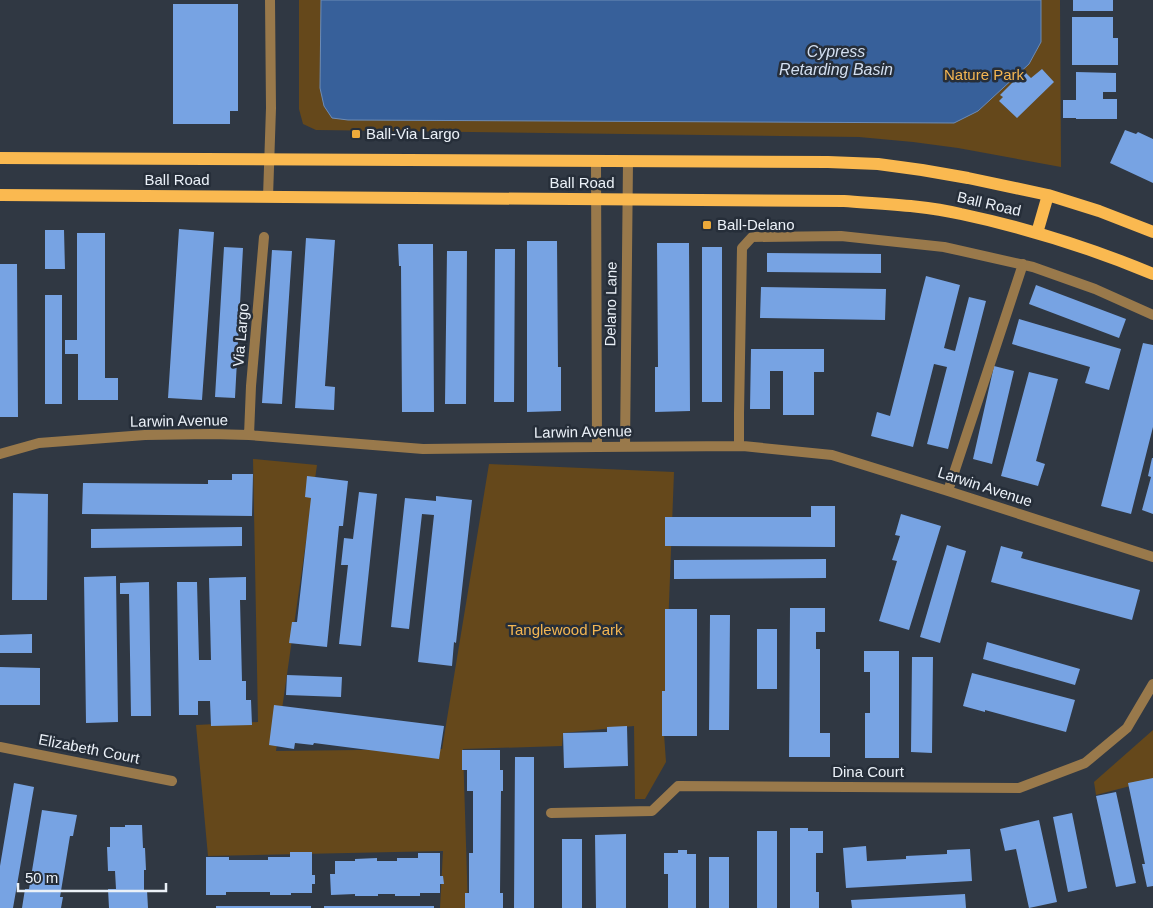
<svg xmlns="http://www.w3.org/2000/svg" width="1153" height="908" font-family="Helvetica,sans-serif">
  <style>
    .green { fill: #65481b }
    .water { fill: #37609a; stroke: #6d8cb6 }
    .building { fill: #77a3e3 }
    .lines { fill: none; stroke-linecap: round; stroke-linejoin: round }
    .minor { stroke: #99794b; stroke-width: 10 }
    .primary { stroke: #fab950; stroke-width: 12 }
    .poi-dot { fill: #eba93a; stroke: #262e39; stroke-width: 2 }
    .labels { text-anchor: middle; stroke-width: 5; stroke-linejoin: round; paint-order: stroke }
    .park-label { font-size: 15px; fill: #f4b652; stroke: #262e39 }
    .poi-label { font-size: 15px; fill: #ebf1f8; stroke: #262e39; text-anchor: start }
    .street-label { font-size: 15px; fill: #ebf1f8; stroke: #262e39 }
    .water-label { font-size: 16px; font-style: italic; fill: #d3dff0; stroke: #262e39 }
  </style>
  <rect width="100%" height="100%" fill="#303843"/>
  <path class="green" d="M299 0H1060L1061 167 958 148 913 142 859 137 316 130 303 124 299 109Z
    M253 459 317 465 276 751 442 749 489 464 674 472 664 734 666 762 645 799H635L634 726 563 733 562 746 463 749 468 908H440L443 851 208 856 196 725 258 722Z
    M1153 730V780L1096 795 1094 782Z"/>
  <path class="water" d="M321 0H1041V42L1029 64 978 111 954 123 348 120 332 118 324 106 320 88Z"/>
  <path class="building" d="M1073 0H1113V11H1073Z
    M173 4H238V111H230V124H173Z
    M1072 17H1113V38H1118V65H1072Z
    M1042 69 1054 82 1017 118 999 101 1003 97 1000 95 1024 71 1031 78Z
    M1076 72 1116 73V92H1103V99H1117V119H1076V118H1063V100H1076Z
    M1125 130 1136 134 1138 132 1153 139V183L1110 163Z
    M179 229 214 232 202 400 168 398Z
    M45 230H64L65 269H45Z
    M77 233H105V378H118V400H78V354H65V340H77Z
    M306 238 335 240 325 386 335 387 334 410 295 408Z
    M527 241H557L558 367H561V411L527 412Z
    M657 243H689L690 411 655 412V367H658Z
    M398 244H433L434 412H402L401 266H399Z
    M224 247 243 248 235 398 215 397Z
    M702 247H722V402H702Z
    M495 249H515L514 402H494Z
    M272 250 292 251 282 404 262 403Z
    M447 251H467L466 404H445Z
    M767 253 881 254V273L767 272Z
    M0 264H17L18 417H0Z
    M926 276 960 285 944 348 955 351 969 297 986 301 948 449 927 444 947 367 934 364 913 447 871 436 877 412 890 416Z
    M1036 285 1126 319 1119 338 1029 304Z
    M761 287 886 289 885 320 760 318Z
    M45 295H62V404H45Z
    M1019 319 1121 349 1109 390 1085 383 1090 367 1012 344Z
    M1143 343 1153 345V427L1131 514 1101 506Z
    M751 349H824V372H814V415H783V371H770V409H750Z
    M994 366 1014 371 992 464 973 459Z
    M1029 372 1058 379 1036 461 1045 464 1038 486 1001 476Z
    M1152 458H1153V514L1142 510 1151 477 1148 476Z
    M232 474H253L252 516 82 514 83 483 208 484V480H232Z
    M307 476 348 481 343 526H339L327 647 289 643 292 622H297L311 498 305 497Z
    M359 492 377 494 361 646 339 644 348 565H341L344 538 353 539Z
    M13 493 48 494 47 600H12Z
    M436 496 472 500 456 643 454 642 452 666 418 662 434 515 422 514 409 629 391 627 405 498 436 501Z
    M811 506H835V547L665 546V517H811Z
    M901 514 941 526 909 630 879 621 897 561 892 560 900 536 895 535Z
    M242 527V546L91 548V529Z
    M947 545 966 551 940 643 920 637Z
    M1001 546 1023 552 1021 558 1140 590 1132 620 991 582Z
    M826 559V578L674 579V560Z
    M116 576 118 722 86 723 84 577Z
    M246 577V600H240L242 681H246V700H251L252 725 211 726 210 701H198V715H179L177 582H197L199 660H211L209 578Z
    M149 582 151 716H131L129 594H120V583Z
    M790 608H825V632H816V649H820V733H830V757H789Z
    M665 609H697V736H662V691H665Z
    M710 615H730L729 730H709Z
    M757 629H777V689H757Z
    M32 634V653H0V635Z
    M987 642 1080 669 1075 685 983 659Z
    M864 651H899V758H865V713H870V672H864Z
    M912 657H933L932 753 911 752Z
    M0 667 40 668V705H0Z
    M972 673 1075 700 1066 732 985 710V712L963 706Z
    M287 675 342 677 341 697 286 695Z
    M274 705 444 726 439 759 314 743 313 745 295 743 294 749 269 745Z
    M627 726 628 766 564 768 563 733 607 732V727Z
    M462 750H500V770H503V791H501L500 893H503V908H465V893H469V853H473V791H467V770H462Z
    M515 757H534V908H514Z
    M1153 778V886L1147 887 1142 864H1145L1128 783Z
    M14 783 34 787 13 908H0V866Z
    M1116 792 1136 883 1116 887 1096 796Z
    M42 810 77 815 73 836H70L60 897H63L61 908H22L25 889H29Z
    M1072 813 1087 888 1068 892 1053 817Z
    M1039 820 1057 902 1029 908 1016 849 1005 851 1000 829Z
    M125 825H142L143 848H145L146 870H144V890H147L148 908H109L108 889H116L115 871H108L107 847H110V827H125Z
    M790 828H808V831H823V853H816V892H819V908H790Z
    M757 831H777V908H757Z
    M626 834V908H596L595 835Z
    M562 839H582V908H562Z
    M866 846 867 861 906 859V856L947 854V850L970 849 972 881 846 888 843 848Z
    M678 850H687V854H696V908H668V874H664V853H678Z
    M290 852H312V875H315V884H312V893H291V895H270V892H226V895H206V857H229V860H268V857H290Z
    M418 853H440V876H443L444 884H440V893H420V896H395V894H378V896H355V894L331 895 330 874H335V861H355V859L377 858V861H397V858H418Z
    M709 857H729V908H709Z
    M965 894 966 908H852L851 900Z
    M216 906H311V908H216Z
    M324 906H434V908H324Z"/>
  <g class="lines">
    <path class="minor" d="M596 162 597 447
      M268 197 271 108 270 0
      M249 435 251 386 264 237
      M739 446V413L742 248 752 237 841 236 944 247 1033 267 1095 289 1153 315
      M625 447 628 162
      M0 454 39 443 145 435 211 434 249 435 423 449 597 447 743 446 832 455 948 491 1153 557
      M948 491 1023 264
      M0 747 172 781
      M551 813 652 811 678 786 1019 788 1085 763 1127 728 1153 684"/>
    <path class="primary" d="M0 158 828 162 878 164 922 170 968 178 1048 195 1099 211 1153 232
      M0 195 844 201C883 204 923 205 961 214 1027 228 1091 248 1153 274
      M1037 233 1048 195"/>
  </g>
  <g class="poi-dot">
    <rect x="351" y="129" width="10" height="10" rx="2.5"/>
    <rect x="702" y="220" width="10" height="10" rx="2.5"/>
  </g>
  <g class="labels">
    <g class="park-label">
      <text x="984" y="80">Nature Park</text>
      <text x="565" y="635">Tanglewood Park</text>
    </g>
    <g class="poi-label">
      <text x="366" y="139">Ball-Via Largo</text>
      <text x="717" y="230">Ball-Delano</text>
    </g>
    <g class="street-label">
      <text x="177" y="185">Ball Road</text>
      <text x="582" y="188">Ball Road</text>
      <text transform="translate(989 204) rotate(13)" y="5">Ball Road</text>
      <text transform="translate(611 304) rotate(-89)" y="5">Delano Lane</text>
      <text transform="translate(241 335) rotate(-85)" y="5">Via Largo</text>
      <text transform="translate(179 421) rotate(-1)" y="5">Larwin Avenue</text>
      <text transform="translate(583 432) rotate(-1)" y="5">Larwin Avenue</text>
      <text transform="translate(985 487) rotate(18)" y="5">Larwin Avenue</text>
      <text transform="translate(89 749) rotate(11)" y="5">Elizabeth Court</text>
      <text x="868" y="777">Dina Court</text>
    </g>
    <g class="water-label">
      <text x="836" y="57">Cypress<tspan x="836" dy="18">Retarding Basin</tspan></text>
    </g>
  </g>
  <path d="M18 883v8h148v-8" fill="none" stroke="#ebf1f8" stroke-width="2.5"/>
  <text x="25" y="883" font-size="15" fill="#ebf1f8" stroke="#262e39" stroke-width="4" paint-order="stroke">50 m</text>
</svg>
